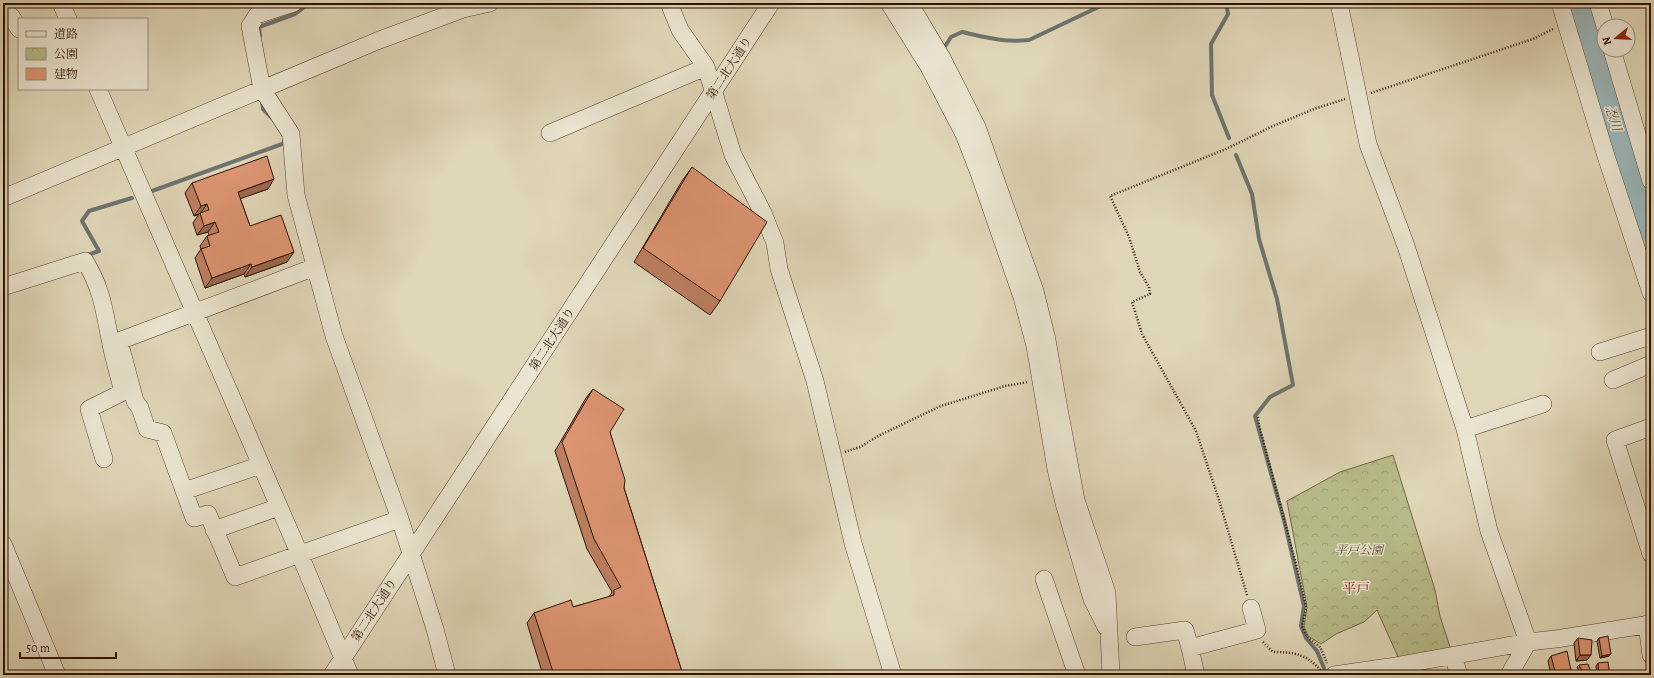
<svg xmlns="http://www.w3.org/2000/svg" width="1654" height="678" font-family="Alegreya,'Noto Serif JP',serif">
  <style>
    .park { fill: url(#park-crowns); stroke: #726645 }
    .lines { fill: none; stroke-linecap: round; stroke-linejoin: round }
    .stream { stroke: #6e7470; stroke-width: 4 }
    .river { stroke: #9ab6bb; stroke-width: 23 }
    .minor-casing { stroke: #5a422e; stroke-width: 18 }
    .path { stroke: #2d1000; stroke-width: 2.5; stroke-dasharray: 1 2; stroke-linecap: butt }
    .minor { stroke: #eae4d0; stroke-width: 17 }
    .wall { fill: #bd7f61; stroke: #2d1000 }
    .shaded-wall { fill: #9a684f; stroke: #2d1000 }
    .building { fill: #dc9471; stroke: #2d1000 }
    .labels { text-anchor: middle; stroke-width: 3; stroke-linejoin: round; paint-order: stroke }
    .street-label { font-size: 12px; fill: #2d1000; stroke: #eae4d0 }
    .park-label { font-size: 12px; font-style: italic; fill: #574429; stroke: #eae4d0 }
    .water-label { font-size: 13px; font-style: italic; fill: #534a41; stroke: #eae4d0 }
    .quarter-label { font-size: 14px; fill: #7a1f14; stroke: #eae4d0 }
  </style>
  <defs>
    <pattern id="park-crowns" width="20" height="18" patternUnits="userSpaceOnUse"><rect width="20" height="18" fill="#b8bc8a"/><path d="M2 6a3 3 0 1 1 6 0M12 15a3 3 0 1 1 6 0" fill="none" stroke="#9ea175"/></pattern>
  </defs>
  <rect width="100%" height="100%" fill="#dfd6b7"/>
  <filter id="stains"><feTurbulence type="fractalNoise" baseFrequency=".005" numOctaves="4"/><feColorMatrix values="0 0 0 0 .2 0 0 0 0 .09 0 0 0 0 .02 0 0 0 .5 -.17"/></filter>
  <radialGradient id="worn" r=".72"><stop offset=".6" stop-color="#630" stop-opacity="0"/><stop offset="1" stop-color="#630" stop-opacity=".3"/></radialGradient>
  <path class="park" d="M1393 455 1435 590 1440 616 1451 650 1399 659 1377 610 1364 622 1336 634 1321 644 1308 636 1304 626 1307 607 1287 501 1340 472Z"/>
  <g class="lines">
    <path class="stream" d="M899 3 904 11
      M1226 3 1228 14 1211 44 1212 95 1229 138
      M260 36 259 27 295 14 310 3
      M942 51 951 37 962 32C984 37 1006 43 1029 40L1107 3
      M262 101 263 109 272 118
      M1236 155 1252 194 1259 239 1277 299 1293 385 1270 397 1255 416 1284 520 1304 606 1301 626 1306 638 1317 651 1324 668
      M152 191 285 143 284 141
      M85 256 99 251 82 221 89 211 132 198"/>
    <path class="river" d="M1578 3 1593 55 1651 232"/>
    <g class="minor-casing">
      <path id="minor" d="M61 3 68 19
        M294 3 257 15 250 26 262 89 291 134 296 195 334 336 400 519 435 629 447 675
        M669 3 680 30 706 67 733 155 763 213 775 243 779 269 815 381 853 543 893 675
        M889 3 929 67 964 134 979 173 1022 297 1035 346 1056 469 1064 503 1092 599 1106 627
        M909 3 942 58 977 127 1035 291 1047 340 1059 409 1076 500 1107 593 1111 675
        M1339 3 1368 144 1406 246 1465 429 1489 531 1528 642 1509 675
        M1560 3 1606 156 1651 293
        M1598 3 1605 26
        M11 16 19 29
        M1612 50 1651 181
        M98 89 300 555 350 675
        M550 133 706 67
        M3 198 377 41 463 9 490 3
        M3 287 85 261C103 291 104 311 111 344 114 360 119 376 123 392L89 409 104 459
        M119 341 135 401 140 408 147 429 163 433 194 518 208 514 235 577 400 519
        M111 344 315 267
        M1600 352 1651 336
        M1613 380 1651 364
        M1651 427 1615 440 1651 554
        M1465 429 1543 404
        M184 491 261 465
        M214 530 279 507
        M3 544 57 675
        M1044 579 1077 675
        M1647 624 1651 655
        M1135 637 1185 630 1190 648
        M1453 656 1459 675
        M332 675 771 3
        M1196 675 1190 648 1257 630 1251 608
        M1334 675 1389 667 1528 642 1556 639 1651 624"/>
    </g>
    <path class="path" d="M1371 93 1533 39 1553 29
      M1258 417 1259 425 1296 564 1305 602 1306 608 1302 626 1304 631 1307 637 1320 647 1327 663
      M845 452 860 447 880 435 941 406 1005 386 1028 382
      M1247 595 1219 500 1196 431 1142 334 1132 302 1150 294 1149 287 1140 272 1129 237 1110 196 1226 149 1273 126 1314 109 1345 99
      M1263 642 1273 652C1294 652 1307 654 1321 671"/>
    <use href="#minor" class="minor"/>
  </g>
  <path class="wall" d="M692 167 720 301 710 315 634 262 682 181Z
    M192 183 268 189 240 198 250 226 287 262 245 277 244 274 205 288 195 258 201 249 200 246 207 236 209 235 208 232 197 235 193 223 199 214 194 216 185 193Z
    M593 389 610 432 624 488 683 675H543L527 623 534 613 573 607 609 597 612 592 587 549 555 451 586 398Z
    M1578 638 1587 660 1576 661 1574 643Z
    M1599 638 1609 656 1600 658 1597 641Z
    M1551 656 1572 675H1551L1548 661Z
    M1598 663 1610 675H1597L1596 666Z
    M1579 665 1592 675H1581L1577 667Z"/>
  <path class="shaded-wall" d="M274 179 268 189 231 202 238 192Z
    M207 204 200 214V213L199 214 194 216 201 206Z
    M215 222 208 232 197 235 204 226Z
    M294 252 287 262 245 277 252 267Z
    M251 264 244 274 205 288 212 278Z
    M1611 654 1609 656 1600 658 1602 656Z
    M1580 655H1591L1587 660 1576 661Z"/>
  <path class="building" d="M267 156 274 179 238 192 250 226 281 215 294 252 252 267 251 264 212 278 201 249 210 246 207 236 219 232 215 222 204 226 200 213 209 210 207 204 201 206 192 183Z
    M692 167 767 222 720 301 643 248Z
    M593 389 624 409 610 432 625 480 624 488 683 675H554L534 613 571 600 573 607 614 595V590L621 587 594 539 562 442Z
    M1608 636 1611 654 1602 656 1599 638Z
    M1578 638 1592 640 1591 655H1580Z
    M1567 651 1572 675H1556L1551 656Z
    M1608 662 1610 675H1599L1598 663Z
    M1588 664 1592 675H1584L1579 665Z"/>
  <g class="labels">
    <g class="street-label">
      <text transform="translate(729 68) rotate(-57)" y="4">第二北大通り</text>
      <text transform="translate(552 339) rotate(-57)" y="4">第二北大通り</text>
      <text transform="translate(374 610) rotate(-57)" y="4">第二北大通り</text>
    </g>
    <g class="park-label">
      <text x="1359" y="554">平戸公園</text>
    </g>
    <g class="water-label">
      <text transform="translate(1614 118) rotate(72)" y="5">忍川</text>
    </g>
    <g class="quarter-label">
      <text x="1356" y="593">平戸</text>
    </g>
  </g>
  <rect width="1654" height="678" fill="none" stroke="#dfd6b7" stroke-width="16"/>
  <rect x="4" y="4" width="1646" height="670" fill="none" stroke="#2d1000" stroke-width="2"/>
  <rect x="8" y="8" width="1638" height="662" fill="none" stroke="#2d1000"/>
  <rect x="18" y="18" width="130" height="72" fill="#eae4d0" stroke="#9e8f7d"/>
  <rect x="26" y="31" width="20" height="6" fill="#eae4d0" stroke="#9e8f7d"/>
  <text x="54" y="38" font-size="12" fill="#2d1000">道路</text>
  <rect x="26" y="48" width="20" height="12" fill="url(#park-crowns)" stroke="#9e8f7d"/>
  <text x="54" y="58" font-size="12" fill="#2d1000">公園</text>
  <rect x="26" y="68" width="20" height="12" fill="#dc9471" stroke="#9e8f7d"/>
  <text x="54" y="78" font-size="12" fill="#2d1000">建物</text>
  <g transform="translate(1616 38) rotate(252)"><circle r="19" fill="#eae4d0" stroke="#9e8f7d"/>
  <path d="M0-3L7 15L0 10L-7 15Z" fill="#8f2418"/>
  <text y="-6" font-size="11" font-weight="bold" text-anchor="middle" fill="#2d1000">N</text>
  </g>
  <path d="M20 652v6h96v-6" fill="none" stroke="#2d1000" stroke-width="2"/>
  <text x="26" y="652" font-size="12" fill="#2d1000" stroke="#eae4d0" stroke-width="3" paint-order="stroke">50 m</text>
  <rect width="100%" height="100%" filter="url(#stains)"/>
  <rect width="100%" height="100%" fill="url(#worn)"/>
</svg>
